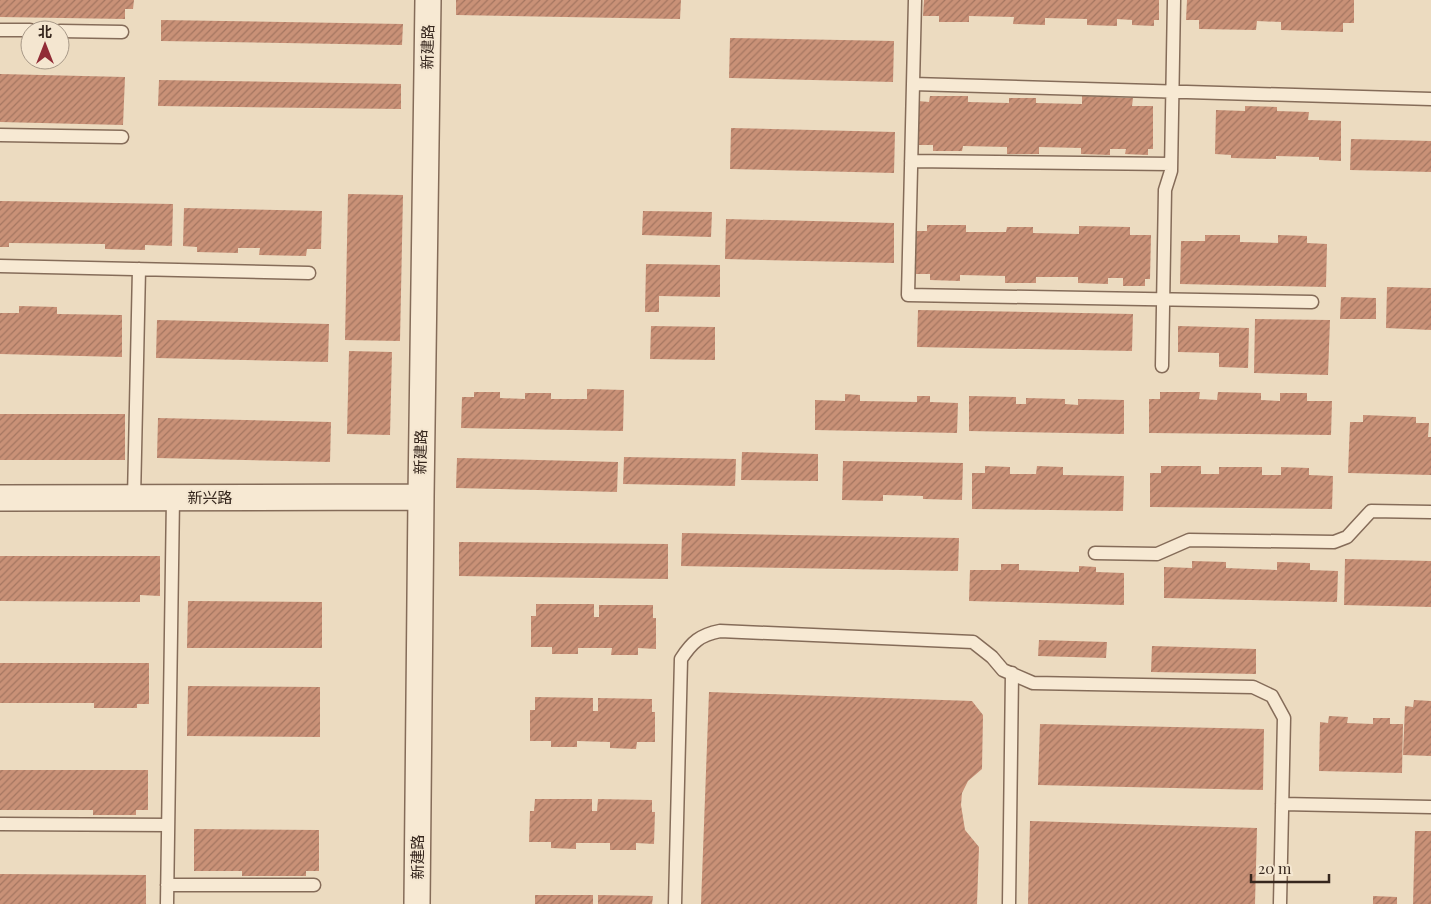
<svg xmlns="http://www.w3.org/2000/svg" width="1431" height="904" font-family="'Playfair Display','Noto Sans SC',serif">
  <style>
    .building { fill: url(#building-hatch) }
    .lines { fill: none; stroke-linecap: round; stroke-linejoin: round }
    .service-casing { stroke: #856c59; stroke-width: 15 }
    .minor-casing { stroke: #856c59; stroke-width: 28 }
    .service { stroke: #f7e9d3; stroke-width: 12 }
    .minor { stroke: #f7e9d3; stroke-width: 25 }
    .labels { text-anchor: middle; stroke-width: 4; stroke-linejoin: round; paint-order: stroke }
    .street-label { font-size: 15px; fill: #35261d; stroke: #f4e6d0 }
  </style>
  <defs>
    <pattern id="building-hatch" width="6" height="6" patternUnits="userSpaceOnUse" patternTransform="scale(1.25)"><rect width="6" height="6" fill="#c99177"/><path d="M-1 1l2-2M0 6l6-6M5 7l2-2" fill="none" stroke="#a47661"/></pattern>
  </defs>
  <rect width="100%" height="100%" fill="#ecdbc0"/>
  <path class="building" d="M0 0H134L133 9H125V19L0 17Z
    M456 0H681L680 19 456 15Z
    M924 0H1159V20H1154V26L1132 25V20L1117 19V26L1087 25V19L1045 18V25L1013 24 1014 17 969 16V22H939V16H923Z
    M1187 0H1354V23H1343V32L1281 30V22L1257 21 1256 30 1199 29V20H1186Z
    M161 20 403 24 402 45 161 41Z
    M730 38 894 41 893 82 729 78Z
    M0 74 125 77 123 125 0 122Z
    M159 80 401 84V109L158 106Z
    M930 96H968V102L1009 103V98H1036V103L1082 104V96L1133 98 1132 106H1153V149H1148V155L1125 154 1126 149H1110V155L1081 154V148L1039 147V154H1007V147L963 146 962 151H933V145H917L918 101 929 102Z
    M1245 106 1277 107V111L1309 112 1308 120 1341 121V161L1319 160V157L1276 156V159L1231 158V155L1215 154 1216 110 1245 111Z
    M731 128 895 132 894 173 730 169Z
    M1351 139 1431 141V172L1350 170Z
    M348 194 403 195 400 341 345 340Z
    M0 201 173 204 172 246 145 245V250L105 249V244L9 243V247H0Z
    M184 208 322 211 321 249H307L306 256 259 255 260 248H238V253L197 252V247L183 246Z
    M643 211 712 212 711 237 642 235Z
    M726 219 894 223V263L725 259Z
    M927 225H966V232H1006L1007 227H1033V233L1079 234V226L1130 227V235H1151L1150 279H1145V286H1123V278H1108V284L1078 283V277H1036V283H1005V276L960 275V281L930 280V274H915V231H927Z
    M1205 235H1240V242L1278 243V235L1307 236V243L1327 244 1326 287 1180 284 1181 241H1205Z
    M646 264 720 265V297L659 296V312H645Z
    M1387 287 1431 288V330L1386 328Z
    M1341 297 1376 298V319H1340Z
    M19 306 57 307V314L122 315V357L0 354V313H19Z
    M918 310 1133 314 1132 351 917 347Z
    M1255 319 1330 320 1328 375 1254 373Z
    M157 320 329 324 328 362 156 358Z
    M651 326 715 327V360L650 359Z
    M1178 326 1249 328 1248 368 1219 367V353L1178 352Z
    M349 351 392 352 390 435 347 434Z
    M587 389 624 390 623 431 461 428 462 397H474V392H500V398L525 399V393H551V399H587Z
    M1160 392H1200L1199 399 1217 400 1218 392 1261 393V400L1280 401V393H1307V401H1332L1331 435 1149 433V399H1160Z
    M845 394 860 395V401L917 402V396H930V402L958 403 957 433 815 430V400L845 401Z
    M969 396 1016 397V404H1026V398L1065 399V404L1078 405V399L1124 400V434L969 431Z
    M0 414H125V460H0Z
    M1363 415 1416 417V423H1429L1428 437H1431V475L1348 473 1350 422H1363Z
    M158 418 331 422 330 462 157 458Z
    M742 452 818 454V481L741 480Z
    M624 457 736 459 735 486 623 484Z
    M457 458 618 462 617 492 456 488Z
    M843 461 963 463 962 500 923 499V496L883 495V501L842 500Z
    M985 466 1010 467V474H1036L1037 466 1063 467V475L1124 476 1123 511 972 509V473H985Z
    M1161 466H1201V474H1219V467H1262V475H1281V467L1309 468V475L1333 476 1332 509 1150 507V473H1161Z
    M682 533 959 538 958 571 681 566Z
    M459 542 668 544V579L459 576Z
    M0 556H160V596L140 595V602L0 601Z
    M1345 559 1431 561V607L1344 605Z
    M1192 561 1226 562V568L1277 570V562L1310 563V570L1338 571 1337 602 1164 598V567L1192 568Z
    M1001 564H1019V570L1079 572V566L1096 567V572L1124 573V605L969 601 970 570H1001Z
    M188 601 322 602V648H187Z
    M536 604H594V617H599V605H653V618H656V649L638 648V655H611L612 648H578V654H552V647H531V616H536Z
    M1039 640 1107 642 1106 658 1038 656Z
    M1152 646 1256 649V674L1151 672Z
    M0 663H149V704H137V708H94V703H0Z
    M188 686 320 687V737L187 736Z
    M709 692 972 701 983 715 982 769 968 781 962 793 961 805 965 830 979 847 977 904H701Z
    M535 697 593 698V711H598V698L652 699V712H655V742H637L636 749 610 748V742L577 741V747H551V741H530V710H535Z
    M1414 700 1431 701V756L1403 755 1405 706 1413 707Z
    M1329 716 1348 717 1347 723 1373 724V718H1390V724H1403L1402 773 1319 771 1320 722 1328 723Z
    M1040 724 1264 729 1263 790 1038 785Z
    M0 770H148V810H136V815H93V810H0Z
    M535 799H592V811H597L598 799 652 800V812H655L654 844 636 843V850H610V843H576V849L551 848V842H529L530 811H534Z
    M1030 821 1257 828 1255 904H1028Z
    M194 829 319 830V871H306V876H242V871H194Z
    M1415 831H1431V904H1413Z
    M0 874 146 875V904H0Z
    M535 895H593V904H535Z
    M598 895 653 896 652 904H598Z
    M1373 896 1397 897V904H1373Z"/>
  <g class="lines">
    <g class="service-casing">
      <path id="service" d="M915 0 908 295 1312 302
        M0 30H30
        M60 31 122 32
        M913 84 1431 99
        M0 135 122 137
        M911 161 1171 164
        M0 266 309 273
        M1162 366 1165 190 1171 171 1174 0
        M134 498 139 269
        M1095 553 1157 554 1189 540 1334 542 1347 537 1371 511 1431 512
        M1282 804 1431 807
        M0 824 168 825
        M167 885H314
        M167 904 173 498
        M675 904 681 659C692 642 700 635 720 631L973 642 992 657 1003 670 1033 683 1253 687 1272 696 1284 718 1280 904
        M1009 904 1012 673"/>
    </g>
    <g class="minor-casing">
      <path id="minor" d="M0 498 421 497
        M417 904 421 497 428 0"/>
    </g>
    <use href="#service" class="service"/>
    <use href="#minor" class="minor"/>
  </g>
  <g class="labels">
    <g class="street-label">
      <text transform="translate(428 47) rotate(-89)" y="5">新建路</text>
      <text transform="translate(421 452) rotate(-89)" y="5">新建路</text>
      <text x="210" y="503">新兴路</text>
      <text transform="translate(418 857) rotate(-90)" y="5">新建路</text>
    </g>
  </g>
  <g transform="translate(45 45)"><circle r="24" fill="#f4e6d0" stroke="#a89988"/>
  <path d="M0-4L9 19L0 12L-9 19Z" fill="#912b36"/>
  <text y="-8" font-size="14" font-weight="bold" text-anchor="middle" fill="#35261d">北</text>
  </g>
  <path d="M1251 874v8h78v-8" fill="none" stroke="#35261d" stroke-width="2.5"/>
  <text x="1258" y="874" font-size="15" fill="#35261d" stroke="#f4e6d0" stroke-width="4" paint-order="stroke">20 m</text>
</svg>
